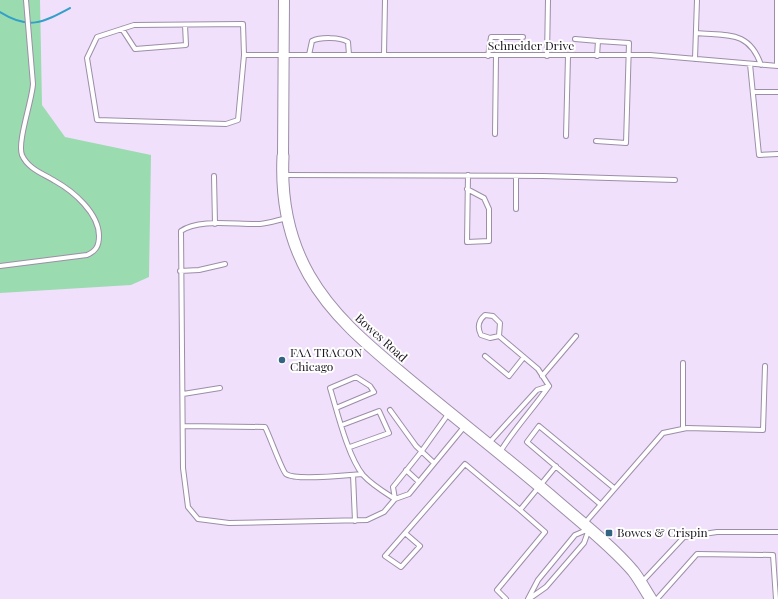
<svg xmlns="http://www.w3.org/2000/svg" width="778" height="599" font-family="'Playfair Display',serif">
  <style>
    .green { fill: #9bdbb0 }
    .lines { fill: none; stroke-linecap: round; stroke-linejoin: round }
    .stream { stroke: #32a0c8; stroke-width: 2 }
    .service-casing { stroke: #9c8ea7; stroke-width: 6 }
    .tertiary-casing { stroke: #9c8ea7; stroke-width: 12 }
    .secondary-casing { stroke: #9c8ea7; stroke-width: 13 }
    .service { stroke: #fff; stroke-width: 4 }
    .tertiary { stroke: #fff; stroke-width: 10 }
    .secondary { stroke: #fff; stroke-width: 11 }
    .poi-dot { fill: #326381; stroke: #fff; stroke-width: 1.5 }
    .labels { text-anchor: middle; stroke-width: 4; stroke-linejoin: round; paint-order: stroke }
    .street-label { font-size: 12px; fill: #1b151f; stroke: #fff }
    .poi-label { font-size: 12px; fill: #1b151f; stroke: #fff; text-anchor: start }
  </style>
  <rect width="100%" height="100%" fill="#f0e0fc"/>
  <path class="green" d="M0 0H40L42 105 65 137 151 155 149 277 131 285 0 293Z"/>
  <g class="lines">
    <path class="stream" d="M0 12C29 30 42 23 70 8"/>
    <g class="service-casing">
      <path id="service" d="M777 0V66
        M122 29 135 49 186 45 185 25
        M696 33C727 36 749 30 761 65
        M575 39 598 41
        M244 55 238 120 226 124 97 120 87 58 97 37 134 25 243 24 244 55H650L778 66
        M309 55 312 41C320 37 340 37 348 42L349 55
        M384 55 385 0
        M488 56 491 37H523
        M547 56 548 0
        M695 59 697 0
        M750 64 759 155 778 154
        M753 92H778
        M495 134 496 56
        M566 136 568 56
        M596 141 626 143 629 43 598 41 597 56
        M284 175 543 176 675 180
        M214 176 215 224
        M467 189 484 198 489 209V241L467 242 468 175
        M516 209V176
        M287 218C278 220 269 223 260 224 237 225 199 218 181 231L183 468 188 507 198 519 229 523 367 520 384 512 395 499C384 492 372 485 363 475 348 457 337 411 330 388L356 377 370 386 374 392 336 408
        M0 266 87 255C96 251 99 246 99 236 99 213 73 191 55 181 44 174 28 169 22 155 17 142 32 101 33 84L26 0
        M180 271 199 270 225 264
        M499 336 500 323 493 316 485 315C478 321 477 327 481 335L490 338 499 336 538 369 549 386
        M485 356 509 376 524 357
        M683 363V429
        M542 376 576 336
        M183 394 220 388
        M390 410 416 446 434 463
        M449 413 421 452 393 487 395 499 409 494 464 427
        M342 425 379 411 389 433 350 447
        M184 426 265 427C269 434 282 471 286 474 296 481 348 475 362 474
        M489 443 537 390 549 386
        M500 452C514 429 533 409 549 386
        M406 470 419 482
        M353 475 355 521
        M600 504 527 442 539 426 614 488
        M584 524 663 433 687 428 763 430 765 366
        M405 533 420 546 401 567 385 556 465 464 520 510
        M641 583 684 537 717 532H778
        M506 599 497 590 545 532 520 510 556 466
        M528 599 538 580 575 535 589 529
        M529 599 546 587 584 543 589 529
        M657 599 697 554 773 555 776 599"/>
    </g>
    <g class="tertiary-casing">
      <path id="tertiary" d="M283 156 284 0"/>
    </g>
    <g class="secondary-casing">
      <path id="secondary" d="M283 156C281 197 288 238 309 275 333 317 369 346 406 377 454 417 503 455 551 496 577 519 610 544 633 571 640 580 645 590 651 599"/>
    </g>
    <use href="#service" class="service"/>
    <use href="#tertiary" class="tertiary"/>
    <use href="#secondary" class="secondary"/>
  </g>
  <g class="poi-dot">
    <circle cx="282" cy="360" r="4"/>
    <rect x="605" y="529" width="8" height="8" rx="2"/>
  </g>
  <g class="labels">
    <g class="street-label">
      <text x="531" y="50">Schneider Drive</text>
      <text transform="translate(381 338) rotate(42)" y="4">Bowes Road</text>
    </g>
    <g class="poi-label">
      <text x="290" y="357">FAA TRACON<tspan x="290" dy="14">Chicago</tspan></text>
      <text x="617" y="537">Bowes &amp; Crispin</text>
    </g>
  </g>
</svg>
